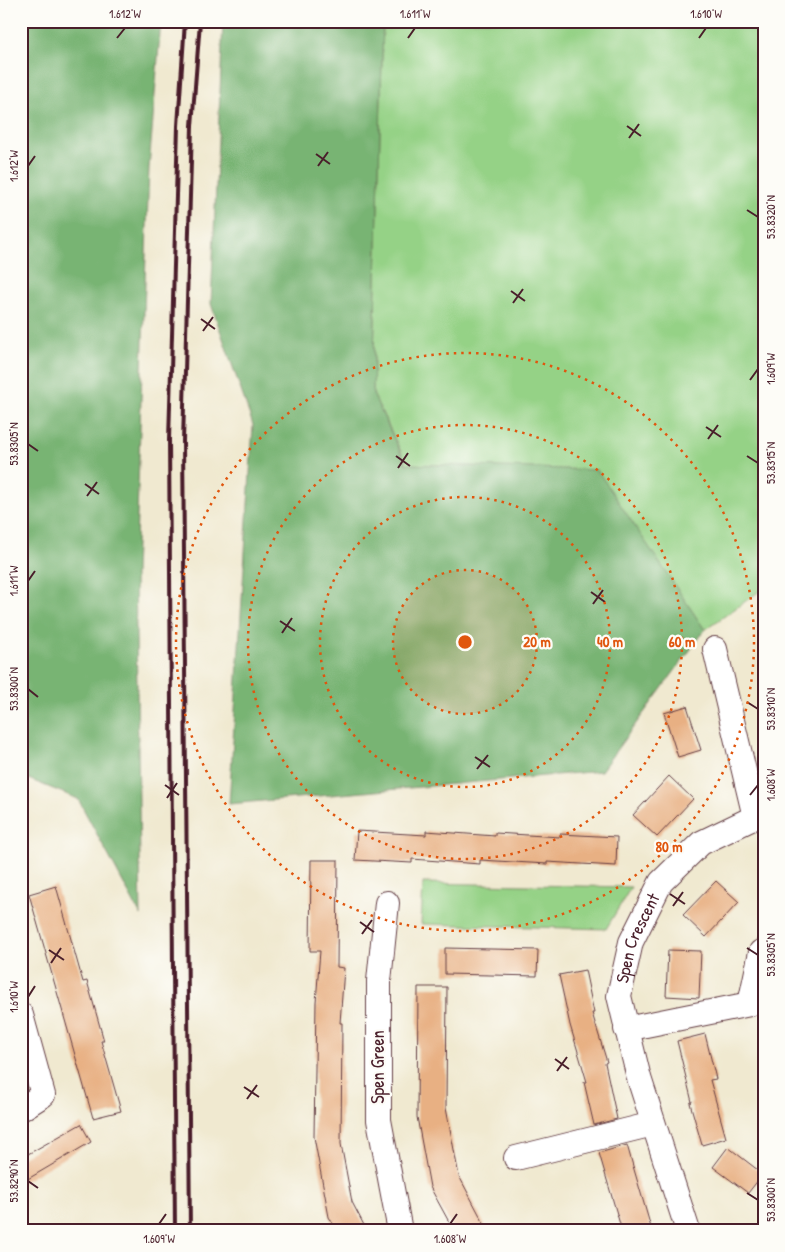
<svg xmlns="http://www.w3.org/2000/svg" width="785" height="1252" font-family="'Patrick Hand',sans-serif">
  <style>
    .green { fill: #95d286; stroke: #707858 }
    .forest { fill: #78b473; stroke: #616a4f }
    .building { fill: #e8b083 }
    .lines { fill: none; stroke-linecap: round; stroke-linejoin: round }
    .minor-casing { stroke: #633d44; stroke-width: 26 }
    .minor { stroke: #fff; stroke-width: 24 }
    .rail { stroke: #4a1f2b; stroke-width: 4 }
    .ticks { fill: none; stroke: #4a1f2b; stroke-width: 2 }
    .ring { fill: none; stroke: #e0560e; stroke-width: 2.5; stroke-dasharray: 2.5 5 }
    .labels { text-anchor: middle; stroke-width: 4.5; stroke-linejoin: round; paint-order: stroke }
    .street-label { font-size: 18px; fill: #4a1f2b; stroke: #fdfcf7 }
    .centre { fill: #e0560e; stroke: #fdfcf7; stroke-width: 2.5 }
    .ring-label { font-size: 15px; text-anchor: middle; font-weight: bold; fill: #e0560e; stroke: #fdfcf7; stroke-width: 4.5; stroke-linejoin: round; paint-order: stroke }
    .neatline { fill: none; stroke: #4a1f2b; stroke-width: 2 }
    .ticks-label { font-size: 12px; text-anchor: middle; fill: #4a1f2b }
  </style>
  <rect width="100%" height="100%" fill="#fdfcf7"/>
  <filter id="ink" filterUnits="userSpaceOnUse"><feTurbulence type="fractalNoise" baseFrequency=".02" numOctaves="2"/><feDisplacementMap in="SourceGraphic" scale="10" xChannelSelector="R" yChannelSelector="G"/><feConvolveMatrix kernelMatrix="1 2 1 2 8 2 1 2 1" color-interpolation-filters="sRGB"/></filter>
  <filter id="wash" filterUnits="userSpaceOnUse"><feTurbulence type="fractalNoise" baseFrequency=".0096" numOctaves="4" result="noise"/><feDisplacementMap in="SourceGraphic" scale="20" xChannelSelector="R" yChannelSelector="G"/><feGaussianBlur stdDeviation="1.12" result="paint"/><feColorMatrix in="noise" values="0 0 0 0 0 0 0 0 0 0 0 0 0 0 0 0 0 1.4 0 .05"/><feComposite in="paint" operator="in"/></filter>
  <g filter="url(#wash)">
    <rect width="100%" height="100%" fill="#f0e9d0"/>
    <path class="green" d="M383 21H764V588L705 630 597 471 407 464 373 394Z
      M423 883 631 887 606 929 421 924Z"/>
    <path class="forest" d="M21 21H161L149 168 135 574 141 916 78 799 21 776Z
      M223 21H383L373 394 406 464 597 470 705 630 601 771 229 804 253 425 211 304Z"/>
    <g id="blocks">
      <path class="building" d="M687 706 701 750 678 757 664 713Z
        M669 776 693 799 657 837 633 815Z
        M357 831 426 835V831L495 836V833L560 837V834L617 837 616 866 547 862V864L480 860V864L412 859V863L355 860Z
        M311 860H338L337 967 344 968 340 1023H342L341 1144 352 1202 367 1231H337L329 1217 314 1137 316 1002 320 951H310Z
        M716 881 739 902 706 937 683 915Z
        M56 886 83 982 87 981 104 1041H101L121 1111 93 1118 29 894Z
        M445 948 538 950 537 976 445 974Z
        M668 950 701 951 699 998 666 996Z
        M585 970 594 1013H592L607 1062 605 1063 617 1119 594 1125 584 1082H587L570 1025 559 975Z
        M418 987H447L446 1108 459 1176 488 1231H454L430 1187 417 1117Z
        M705 1034 716 1079 710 1080 726 1138 702 1145 690 1103 692 1102 677 1041Z
        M81 1124 91 1142 21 1183V1158Z
        M627 1145 633 1166 652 1231H622L599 1153Z
        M728 1147 763 1174 748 1193 713 1167Z"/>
    </g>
  </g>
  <g filter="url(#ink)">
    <use href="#blocks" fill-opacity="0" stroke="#633d44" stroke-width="1"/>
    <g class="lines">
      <g class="minor-casing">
        <g id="minor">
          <path d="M715 649 755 817"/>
          <path d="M387 903 379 981V1120L400 1231"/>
          <path d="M21 1015 43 1095 21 1109"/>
          <path d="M626 1029 750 1004 761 952"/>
          <path d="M516 1158 653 1124"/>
          <path id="s1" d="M688 1231 639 1078 619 996 631 942 661 882 701 843 755 817 764 815"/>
        </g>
      </g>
      <use href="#minor" class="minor"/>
      <path class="rail" d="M175 1231 169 440 178 126 185 21
        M190 1231 183 441 192 126 200 21"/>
    </g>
  </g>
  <path class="ticks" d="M117 38 125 28M408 38 415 28M699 38 706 28M627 126 641 136M629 138 639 124M316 154 330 164M28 166 35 156M318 166 328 152M747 210 758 217M511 291 525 301M513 303 523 289M201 319 215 329M203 331 213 317M750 380 758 369M706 427 721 437M708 439 718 425M28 444 38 451M396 456 410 466M747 456 758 463M398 468 408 453M85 484 99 494M87 496 97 482M28 581 35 571M591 592 605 602M593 604 603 590M280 621 295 631M282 633 292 618M28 689 38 697M747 702 758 709M475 757 490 767M477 769 488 755M165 785 179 795M750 795 758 785M167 798 177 783M670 894 685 904M673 906 683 892M360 922 374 932M362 934 372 920M747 948 758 955M49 950 64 960M51 963 61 948M28 997 35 986M555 1059 569 1069M557 1071 567 1057M244 1087 259 1097M247 1099 257 1085M28 1181 38 1188M747 1193 758 1200M159 1224 166 1214M450 1224 457 1214"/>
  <circle cx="465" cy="642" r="72" fill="#e0560e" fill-opacity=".12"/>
  <g class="ring">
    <circle cx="465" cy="642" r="72"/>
    <circle cx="465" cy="642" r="145"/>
    <circle cx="465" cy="642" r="217"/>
    <circle cx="465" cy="642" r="289"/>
  </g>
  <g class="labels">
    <g class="street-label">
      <text dy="6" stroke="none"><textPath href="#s1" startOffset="306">Spen Crescent</textPath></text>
      <text transform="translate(378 1067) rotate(-90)" y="6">Spen Green</text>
    </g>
  </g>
  <circle cx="465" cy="642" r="8" class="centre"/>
  <g class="ring-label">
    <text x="537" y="647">20 m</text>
    <text x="610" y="647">40 m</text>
    <text x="682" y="647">60 m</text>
    <text x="669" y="852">80 m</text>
  </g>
  <rect width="785" height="1252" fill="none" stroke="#fdfcf7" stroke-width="55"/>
  <rect x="28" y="28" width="730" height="1196" class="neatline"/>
  <g class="ticks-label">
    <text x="125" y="18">1.612°W</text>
    <text x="415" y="18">1.611°W</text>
    <text x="706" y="18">1.610°W</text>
    <text transform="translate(14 166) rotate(-90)" y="4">1.612°W</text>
    <text transform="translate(771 217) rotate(-90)" y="4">53.8320°N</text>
    <text transform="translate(771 369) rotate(-90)" y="4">1.609°W</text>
    <text transform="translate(14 444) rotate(-90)" y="4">53.8305°N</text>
    <text transform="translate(771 463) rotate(-90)" y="4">53.8315°N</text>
    <text transform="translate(14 581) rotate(-90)" y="4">1.611°W</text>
    <text transform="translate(14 689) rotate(-90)" y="4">53.8300°N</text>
    <text transform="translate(771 709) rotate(-90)" y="4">53.8310°N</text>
    <text transform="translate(771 785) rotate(-90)" y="4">1.608°W</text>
    <text transform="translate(771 955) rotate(-90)" y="4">53.8305°N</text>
    <text transform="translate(14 997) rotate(-90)" y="4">1.610°W</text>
    <text transform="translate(14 1181) rotate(-90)" y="4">53.8290°N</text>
    <text transform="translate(771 1200) rotate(-90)" y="4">53.8300°N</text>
    <text x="159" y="1243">1.609°W</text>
    <text x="450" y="1243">1.608°W</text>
  </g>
</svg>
